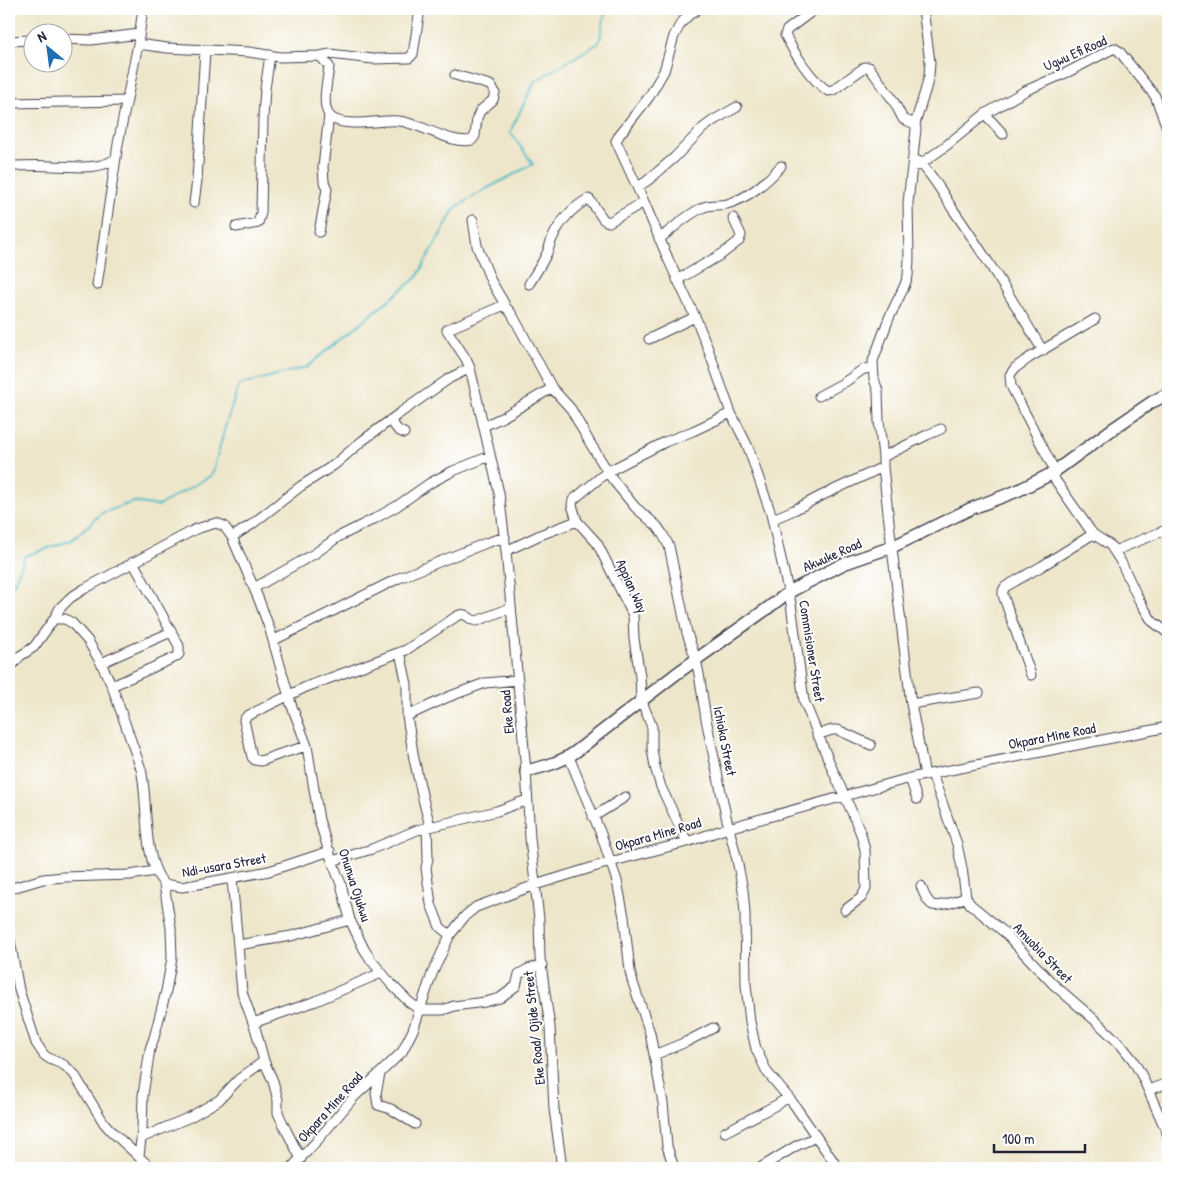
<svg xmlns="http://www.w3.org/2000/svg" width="1177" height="1177" font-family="'Patrick Hand',sans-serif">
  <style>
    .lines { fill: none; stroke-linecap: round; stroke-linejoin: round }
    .stream { stroke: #4fbcc8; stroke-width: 2 }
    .minor-casing { stroke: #413f50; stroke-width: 11 }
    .major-casing { stroke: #413f50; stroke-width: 14 }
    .minor { stroke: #fff; stroke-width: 9 }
    .major { stroke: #fff; stroke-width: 11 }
    .labels { text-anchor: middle; stroke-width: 4; stroke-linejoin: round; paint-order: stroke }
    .street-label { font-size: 14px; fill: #22223b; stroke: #fff }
  </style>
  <rect width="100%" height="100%" fill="#fff"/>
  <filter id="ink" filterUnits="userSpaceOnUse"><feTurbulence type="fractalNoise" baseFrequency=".02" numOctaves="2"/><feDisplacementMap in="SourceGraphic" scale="10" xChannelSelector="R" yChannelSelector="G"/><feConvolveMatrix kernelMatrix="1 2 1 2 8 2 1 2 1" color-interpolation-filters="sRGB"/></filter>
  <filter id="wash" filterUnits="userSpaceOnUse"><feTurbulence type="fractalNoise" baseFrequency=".0096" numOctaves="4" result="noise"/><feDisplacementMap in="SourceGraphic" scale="20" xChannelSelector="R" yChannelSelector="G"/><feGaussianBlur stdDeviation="1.12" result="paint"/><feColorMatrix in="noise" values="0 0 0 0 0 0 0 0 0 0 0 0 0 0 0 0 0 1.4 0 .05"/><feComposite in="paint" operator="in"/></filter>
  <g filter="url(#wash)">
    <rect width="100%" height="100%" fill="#eee6ca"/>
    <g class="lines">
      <path class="stream" d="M9 588 14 584 25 556 72 540 102 513 133 502 158 506 212 475 226 424 239 385 307 367 417 277 455 208 486 189 533 164 510 132 535 81 599 43 606 9"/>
    </g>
  </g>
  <g filter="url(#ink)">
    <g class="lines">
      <g class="minor-casing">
        <path id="minor" d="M698 9 690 14 681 23 674 36 664 71 649 97 620 134 616 141 644 202 669 261 697 321 707 346 731 413 748 447 771 514 791 604 804 701 834 773 851 810 861 834 865 850 866 889 861 898 845 910
          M815 9 787 30 785 35C794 53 811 80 828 91L833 90 865 67H869L893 100 903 119 915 124
          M923 9 930 62 929 76 926 88 915 124 916 129 908 203 909 259 908 276 904 287 889 318 873 361 874 379 878 391 879 421 883 457V467L891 540 911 704 925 775
          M62 39 91 40 139 34
          M9 41 32 40
          M138 44 167 48 249 52 280 57 320 56 330 54 373 59 409 58 413 54 420 9
          M320 56 329 66C328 79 321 104 329 115 340 130 382 119 399 121 421 123 450 145 472 140L475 136 477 118 480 111 493 100 495 92 490 85 455 75
          M9 103 127 101
          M985 114 1003 134
          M918 161C932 174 942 192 952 208 984 254 1014 302 1043 351
          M9 166C23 166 38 165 53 166 74 166 97 171 115 159
          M912 167 921 164 947 145 985 114 1025 91 1068 72 1114 48 1119 51 1155 96 1168 130
          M638 187 647 181 674 158 703 128 714 120 737 107
          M194 203 197 180 205 50
          M473 220 477 246 491 281 504 303 505 307
          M236 227 258 223 261 213 263 118 265 89 270 55
          M319 232 327 189 324 182 323 167 329 115
          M659 239C674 228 687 214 704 207 712 204 719 206 727 204 747 199 768 181 781 166
          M677 280 722 254 739 241 741 235 733 218
          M529 284C535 274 542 264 547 253 549 249 550 243 552 239 561 220 571 209 588 199L590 200 603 219 606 221 609 222 644 202
          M97 285 118 144 138 44 143 9
          M649 339 695 317
          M819 396 845 382 862 370 873 367
          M390 420 398 430 404 433
          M484 426 503 417 552 388
          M883 457 927 435 941 429
          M1055 471 1011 386 1010 375 1015 368 1029 358 1095 319
          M1051 474 1090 530 1093 534 1110 545 1114 551 1121 562 1139 600 1152 621 1168 633
          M773 519 794 510 823 495 883 467
          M232 537 251 525 301 486 334 465 362 441 400 413 450 378 470 368
          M506 551 540 535 577 521
          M1114 551 1168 529
          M254 588 314 554 338 537 374 519 397 506 430 483 453 471 490 456
          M54 619H65L72 623 88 641 101 663 112 686 141 769C149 803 141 857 164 884L182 887 269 871 330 851
          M274 640 321 617 399 578 486 543 505 537
          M400 653 407 684V716L414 759 424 803 430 826
          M101 663 171 632
          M9 669 20 656 34 647 54 619 60 608 70 598 84 589 196 529 216 523 224 526 232 537 259 600 270 630 291 704 307 746 319 820 332 861 341 884 350 920 364 949 371 960 391 984 409 1002 420 1010H443L454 1006 485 1002 500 998 516 986 519 974 528 969 542 965
          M1031 675 1003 595V591L1005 587 1042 566 1093 534
          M112 686 176 657 179 654V646L133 562
          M911 704 979 693
          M407 716 448 697 485 683 518 680
          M817 735 832 730H838L871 745
          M307 746 280 754 261 761 255 760 252 757 244 720 247 716 306 687 406 650 457 616C468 611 468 621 477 621L510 608
          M569 757 601 834 617 881 624 917 630 971 632 980 650 1033 663 1103 667 1146 674 1168
          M932 774 957 844 962 868 966 897 970 904 1004 932 1053 984 1096 1021 1121 1045 1133 1060 1142 1076 1168 1135
          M910 778 917 799
          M593 817 625 797
          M427 827 428 858 426 868 431 904 440 927 450 935
          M687 842 661 787 655 767 652 749V727L641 699 640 676 634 639 633 615 597 543 577 521 572 505 573 500 607 472 665 442 693 431 731 413
          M332 861 372 849 417 830 497 811 527 800
          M232 878 242 992 256 1031 264 1061 273 1081 278 1100V1113L287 1132 301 1159
          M921 886C923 892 926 900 931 904 936 909 960 900 966 897
          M9 889 43 879 64 877 130 875 155 871
          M9 935 19 990 36 1043 44 1055 50 1059 64 1065 74 1074 104 1123 112 1132 151 1168
          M238 945 291 936 350 920
          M253 1023 316 1001 381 973
          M654 1055 686 1042 713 1028
          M380 1074 376 1093 378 1105 391 1109 415 1124
          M1149 1090 1168 1083
          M725 1132 778 1104 788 1097
          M141 1138 190 1117 219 1100 238 1080 264 1061
          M139 1156 142 1131 143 1095 150 1049 154 1038 166 991 172 958 171 928 164 884
          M291 1168 316 1142 353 1098 380 1073 402 1052 413 1030 432 974 450 935 465 916 476 907 535 885 610 862 687 842 728 828 910 778 1168 727
          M562 1168 554 1109 550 1027 540 958 539 919 530 838 526 771 506 551 499 493 470 368 466 359 447 330 448 329 502 306C507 307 510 311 513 316L552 388 571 409 590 443 613 480 635 507 657 526 662 533 669 546 687 633 696 660 699 674 706 719 726 816 737 860 743 890 745 913 746 985 750 1022 756 1049 767 1072 793 1103 838 1168
          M760 1168 796 1146 816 1137"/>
      </g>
      <g class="major-casing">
        <path id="major" d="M526 771C543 767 559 763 574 753L676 674 768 608 789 592 843 564 892 547 970 509 1017 491 1051 474 1114 428 1152 402 1168 394"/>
      </g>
      <use href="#minor" class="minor"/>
      <use href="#major" class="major"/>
    </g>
  </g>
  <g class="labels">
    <g class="street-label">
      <text transform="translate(1075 53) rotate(-24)" y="5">Ugwu Efi Road</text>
      <text transform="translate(832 555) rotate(-24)" y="5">Akwuke Road</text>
      <text transform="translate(632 586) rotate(66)" y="5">Appian Way</text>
      <text transform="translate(812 651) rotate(81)" y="5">Commisioner Street</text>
      <text transform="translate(507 712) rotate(-95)" y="5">Eke Road</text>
      <text transform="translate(1052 736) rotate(-11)" y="5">Okpara Mine Road</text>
      <text transform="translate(725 741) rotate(79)" y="5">Ichioka Street</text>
      <text transform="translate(658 834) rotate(-16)" y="5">Okpara Mine Road</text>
      <text transform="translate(224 865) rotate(-10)" y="5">Ndi-usara Street</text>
      <text transform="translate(355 885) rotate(72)" y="5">Onunwa Ojukwu</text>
      <text transform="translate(1043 953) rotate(46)" y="5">Amuobia Street</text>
      <text transform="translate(534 1028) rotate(-96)" y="5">Eke Road/ Ojide Street</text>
      <text transform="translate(330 1107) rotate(-48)" y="5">Okpara Mine Road</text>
    </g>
  </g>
  <rect width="1177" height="1177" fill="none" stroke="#fff" stroke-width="30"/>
  <g transform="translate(48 48) rotate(331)"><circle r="24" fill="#ffffff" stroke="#a7a7b1"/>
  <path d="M0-4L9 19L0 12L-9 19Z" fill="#1f6fb2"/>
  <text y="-8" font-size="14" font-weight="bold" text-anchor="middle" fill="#22223b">N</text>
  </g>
  <path d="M994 1144v8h91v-8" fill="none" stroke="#22223b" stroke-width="2.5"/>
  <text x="1002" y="1144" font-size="15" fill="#22223b" stroke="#ffffff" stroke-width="4" paint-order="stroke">100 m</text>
</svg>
